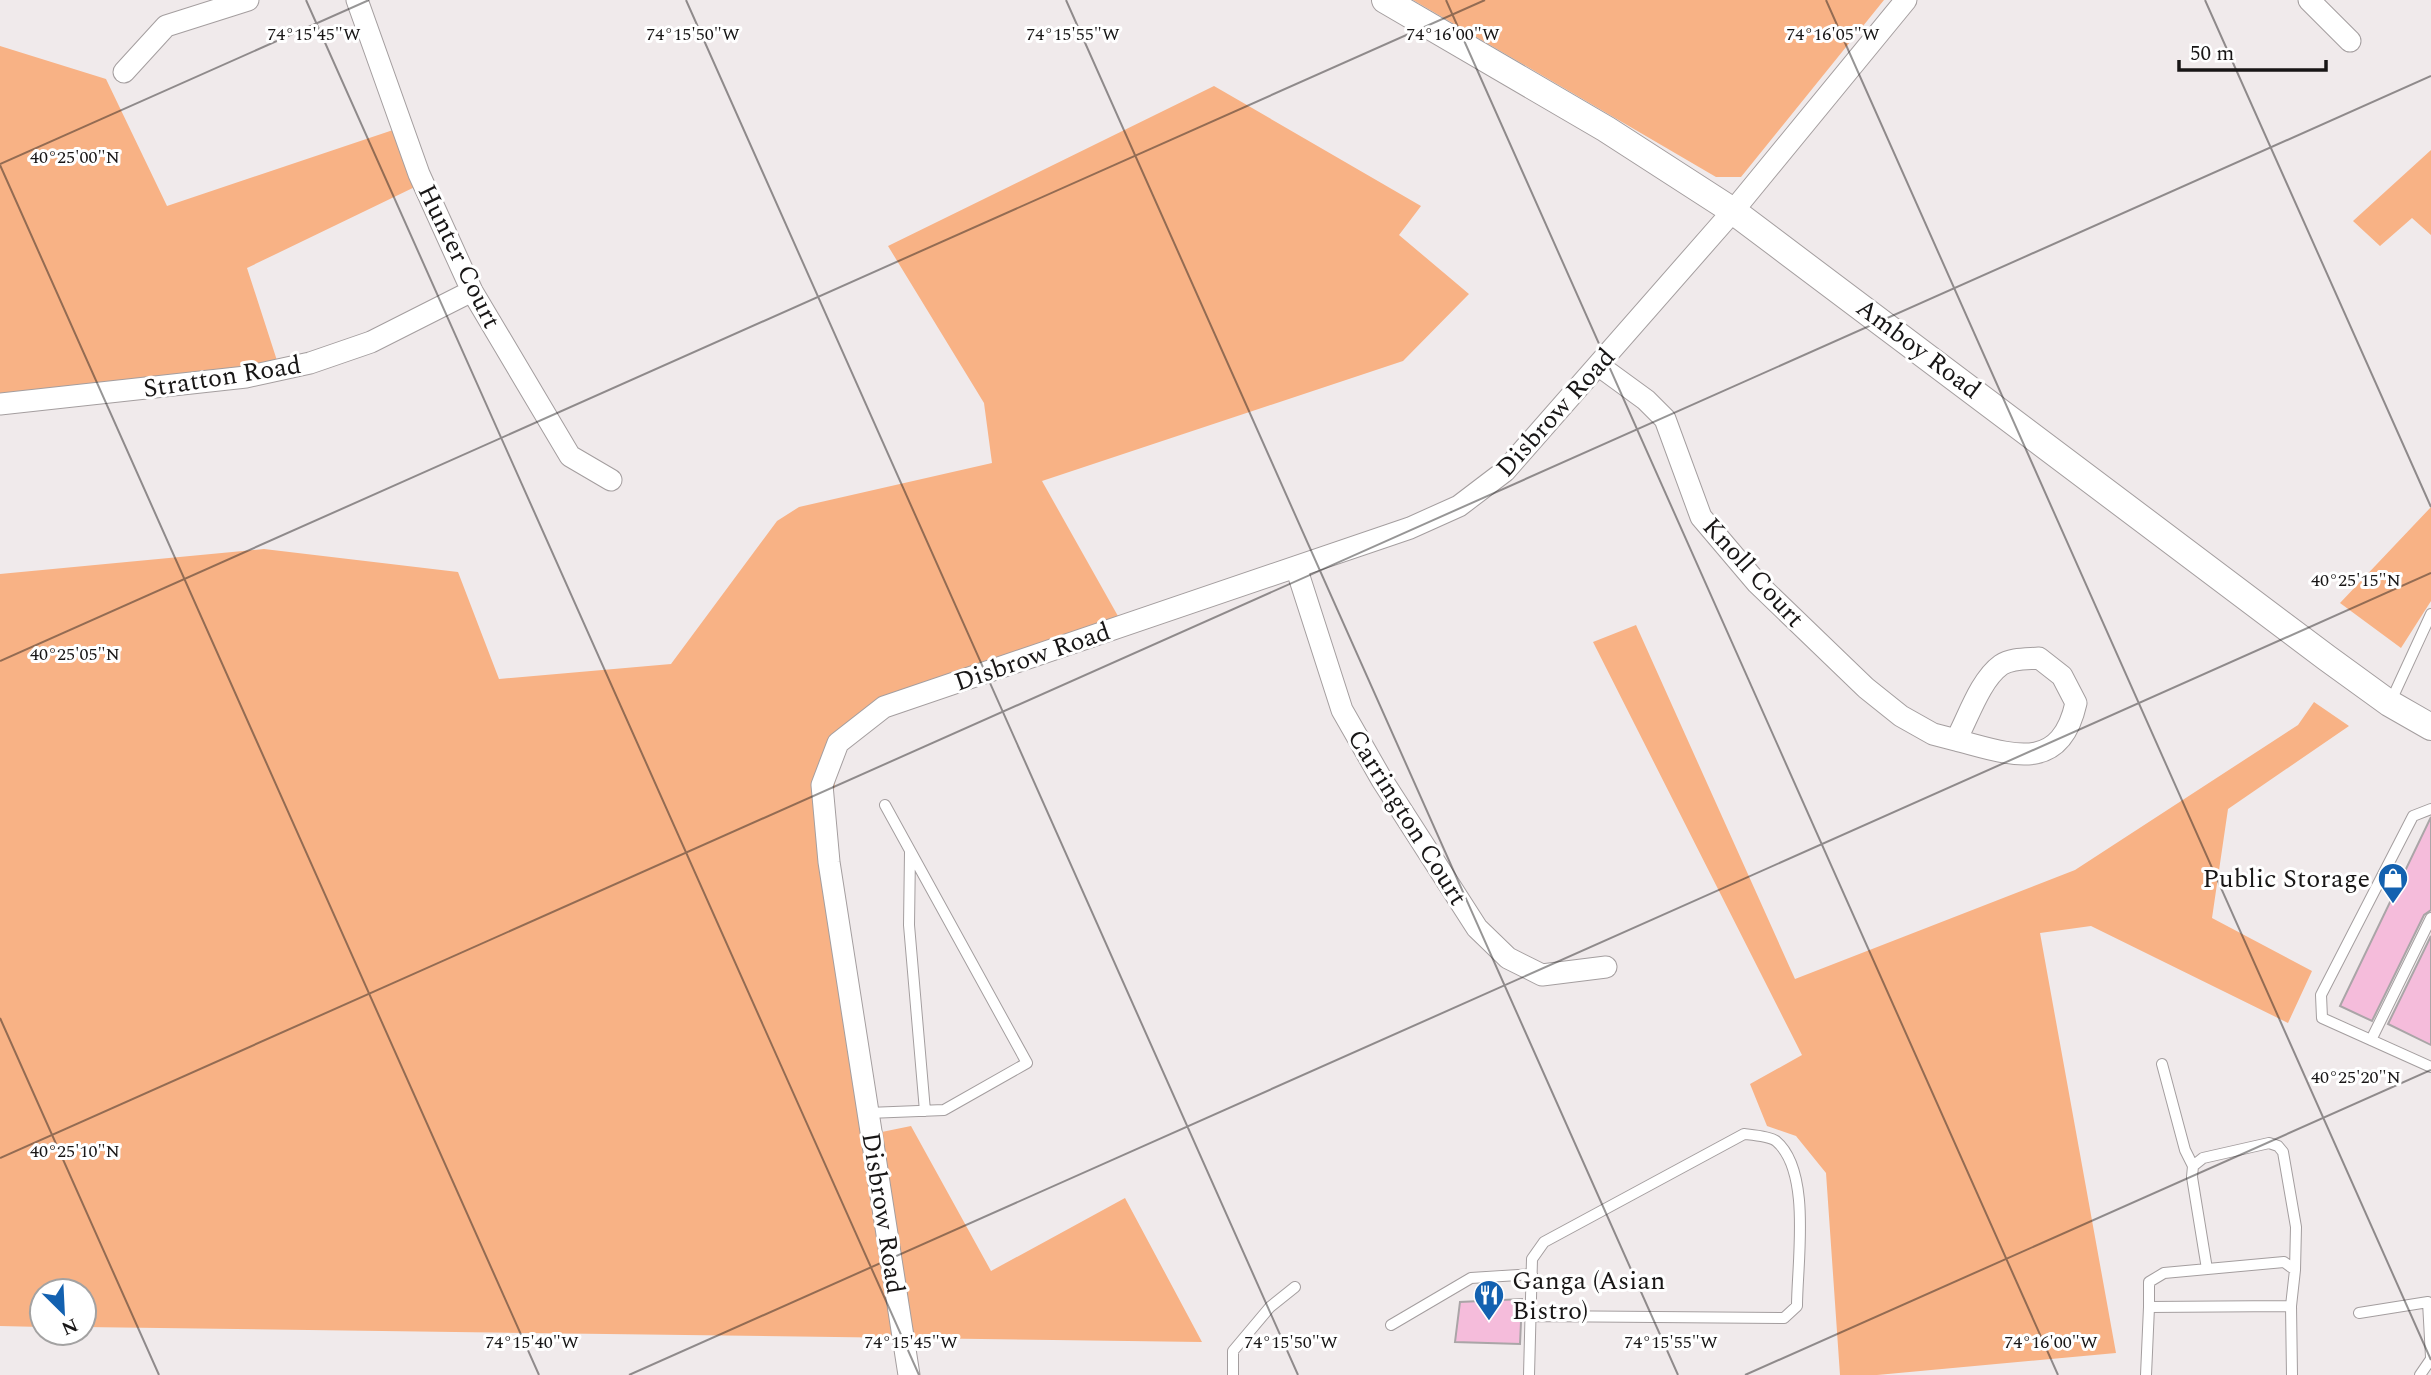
<svg xmlns="http://www.w3.org/2000/svg" width="2431" height="1375" font-family="Spectral,serif">
  <style>
    .green { fill: #f8b285 }
    .building { fill: #f5bcdb; stroke: #aaa5a7; stroke-width: 2 }
    .lines { fill: none; stroke-linecap: round; stroke-linejoin: round }
    .service-casing { stroke: #a49e9f; stroke-width: 12 }
    .minor-casing { stroke: #a49e9f; stroke-width: 23 }
    .tertiary-casing { stroke: #a49e9f; stroke-width: 28 }
    .service { stroke: #fff; stroke-width: 10 }
    .minor { stroke: #fff; stroke-width: 21 }
    .tertiary { stroke: #fff; stroke-width: 26 }
    .ticks { fill: none; stroke: #181616; stroke-width: 2; stroke-opacity: 0.45 }
    .labels { text-anchor: middle; stroke-width: 6; stroke-linejoin: round; paint-order: stroke }
    .street-label { font-size: 26px; fill: #181616; stroke: #fff }
    .poi-label { font-size: 26px; fill: #181616; stroke: #fff; text-anchor: end }
    .ticks-label { font-size: 18px; text-anchor: middle; fill: #181616; stroke: #fff; stroke-width: 6; stroke-linejoin: round; paint-order: stroke }
  </style>
  <rect width="100%" height="100%" fill="#f0eaeb"/>
  <path class="green" d="M1413 0H1884L1741 177H1716Z
    M0 46 106 79 167 206 399 128 421 184 247 268 282 376 0 412Z
    M1214 86 1421 206 1399 235 1469 294 1403 361 1042 481 1123 625 885 703 842 736 830 817 872 1134 911 1126 991 1271 1125 1198 1202 1342 84 1327V1291H42V1327L0 1326V574L264 549 458 572 499 679 671 664 777 521 799 507 992 463 984 403 888 246Z
    M2431 150V235L2412 218 2380 246 2353 221Z
    M2431 507V601L2401 648 2340 603Z
    M1636 625 1795 979 2075 870 2298 725 2314 702 2349 726 2228 809 2212 918 2312 971 2288 1023 2091 926 2040 933 2116 1353 1877 1375H1840L1826 1173 1796 1136 1767 1126 1750 1084 1802 1055 1593 642Z"/>
  <path class="building" d="M2431 817V910L2424 915 2372 1021 2340 1006Z
    M2431 936V1045L2388 1024Z
    M1522 1299 1520 1344 1455 1342 1460 1302Z"/>
  <g class="lines">
    <g class="service-casing">
      <path id="service" d="M2390 703 2431 614
        M2431 809 2413 816 2321 995 2322 1018 2431 1067
        M910 852 909 925 925 1111
        M2371 1040 2431 918
        M2162 1064 2185 1150 2193 1166
        M868 1113 944 1110 1027 1063 885 805
        M2207 1269 2192 1177 2193 1166 2203 1158 2269 1143 2278 1146 2283 1152 2296 1227 2295 1270
        M2149 1307V1282L2164 1273 2284 1262 2295 1270 2291 1306
        M2359 1313 2428 1302 2431 1357
        M1391 1325 1471 1278 1532 1274
        M1233 1375V1351L1270 1307 1295 1287
        M1529 1375 1532 1259 1544 1242 1744 1134C1753 1135 1769 1136 1776 1141 1812 1171 1797 1263 1797 1306L1784 1318 1530 1316
        M2146 1375 2149 1307 2291 1306 2292 1375
        M2420 1375 2431 1359"/>
    </g>
    <g class="minor-casing">
      <path id="minor" d="M357 0 419 174 472 291 570 456 611 480
        M2309 0 2350 41
        M124 72 166 26 248 0
        M1598 365 1646 400 1665 419 1701 517 1757 583 1866 688 1901 716 1933 734 1956 740
        M0 404 246 377 310 363 371 342 472 291
        M1296 567 1342 710 1382 780 1477 928 1508 958 1542 975 1606 967
        M2039 658 2062 676 2076 703C2060 775 2010 754 1956 740 1968 718 1980 680 2001 665 2011 658 2027 659 2039 658Z
        M909 1375 829 862 822 785 838 743 884 707 1410 528 1459 506 1505 471 1733 211 1906 0"/>
    </g>
    <g class="tertiary-casing">
      <path id="tertiary" d="M1385 0 1606 129 1733 211 2327 658 2389 703 2431 727"/>
    </g>
    <use href="#service" class="service"/>
    <use href="#minor" class="minor"/>
    <use href="#tertiary" class="tertiary"/>
  </g>
  <path class="ticks" d="M306 0 919 1375M686 0 1298 1375M1066 0 1678 1375M1446 0 2058 1375M1826 0 2431 1360M2205 0 2431 507M0 164 369 0M0 165 539 1375M0 661 1485 0M0 1018 159 1375M0 1158 2431 76M629 1375 2431 573M1745 1375 2431 1070"/>
  <defs>
    <g id="shop-pin" transform="scale(1.575)"><path d="M0 17L-7.5 6A9.5 9.5 0 1 1 7.5 6Z" fill="#1361b0" stroke="#fff"/><path d="M-5-2.5h2.3a2.7 3.5 0 0 1 5.4 0H5L5.5 6h-11ZM-1.5-2.5h3a1.5 2.3 0 0 0-3 0Z" fill="#fff"/></g>
    <g id="restaurant-pin" transform="scale(1.575)"><path d="M0 17L-7.5 6A9.5 9.5 0 1 1 7.5 6Z" fill="#1361b0" stroke="#fff"/><path d="M-5-6h1v4h1v-4h1v4h1v-4h1v5L-1.5 .5V6h-2V.5L-5-1ZM5-6V6H3V1.5H1.5Q1.5-4 5-6Z" fill="#fff"/></g>
  </defs>
  <g fill-rule="evenodd">
    <use href="#shop-pin" x="2393" y="878"/>
    <use href="#restaurant-pin" x="1489" y="1295"/>
  </g>
  <g class="labels">
    <g class="street-label">
      <text transform="translate(460 256) rotate(64)" y="9">Hunter Court</text>
      <text transform="translate(1919 348) rotate(37)" y="9">Amboy Road</text>
      <text transform="translate(222 376) rotate(-9)" y="9">Stratton Road</text>
      <text transform="translate(1555 412) rotate(-48)" y="9">Disbrow Road</text>
      <text transform="translate(1754 572) rotate(48)" y="9">Knoll Court</text>
      <text transform="translate(1032 656) rotate(-19)" y="9">Disbrow Road</text>
      <text transform="translate(1408 817) rotate(58)" y="9">Carrington Court</text>
      <text transform="translate(884 1213) rotate(81)" y="9">Disbrow Road</text>
    </g>
    <g class="poi-label">
      <text x="2370" y="887">Public Storage</text>
      <text x="1512" y="1289" text-anchor="start">Ganga (Asian<tspan x="1512" dy="30">Bistro)</tspan></text>
    </g>
  </g>
  <g class="ticks-label">
    <text x="314" y="40">74°15'45"W</text>
    <text x="693" y="40">74°15'50"W</text>
    <text x="1073" y="40">74°15'55"W</text>
    <text x="1453" y="40">74°16'00"W</text>
    <text x="1833" y="40">74°16'05"W</text>
    <text x="75" y="163">40°25'00"N</text>
    <text x="2356" y="586">40°25'15"N</text>
    <text x="75" y="660">40°25'05"N</text>
    <text x="2356" y="1083">40°25'20"N</text>
    <text x="75" y="1157">40°25'10"N</text>
    <text x="532" y="1348">74°15'40"W</text>
    <text x="911" y="1348">74°15'45"W</text>
    <text x="1291" y="1348">74°15'50"W</text>
    <text x="1671" y="1348">74°15'55"W</text>
    <text x="2051" y="1348">74°16'00"W</text>
  </g>
  <g transform="translate(63 1312) rotate(156)"><circle r="33" fill="#ffffff" stroke="#a3a2a2" stroke-width="2"/>
  <path d="M0-5L12 26L0 18L-12 26Z" fill="#1361b0"/>
  <text y="-10" font-size="19" font-weight="bold" text-anchor="middle" fill="#181616">N</text>
  </g>
  <path d="M2179 60v10h147v-10" fill="none" stroke="#181616" stroke-width="3.5"/>
  <text x="2190" y="60" font-size="21" fill="#181616" stroke="#ffffff" stroke-width="5" paint-order="stroke">50 m</text>
</svg>
